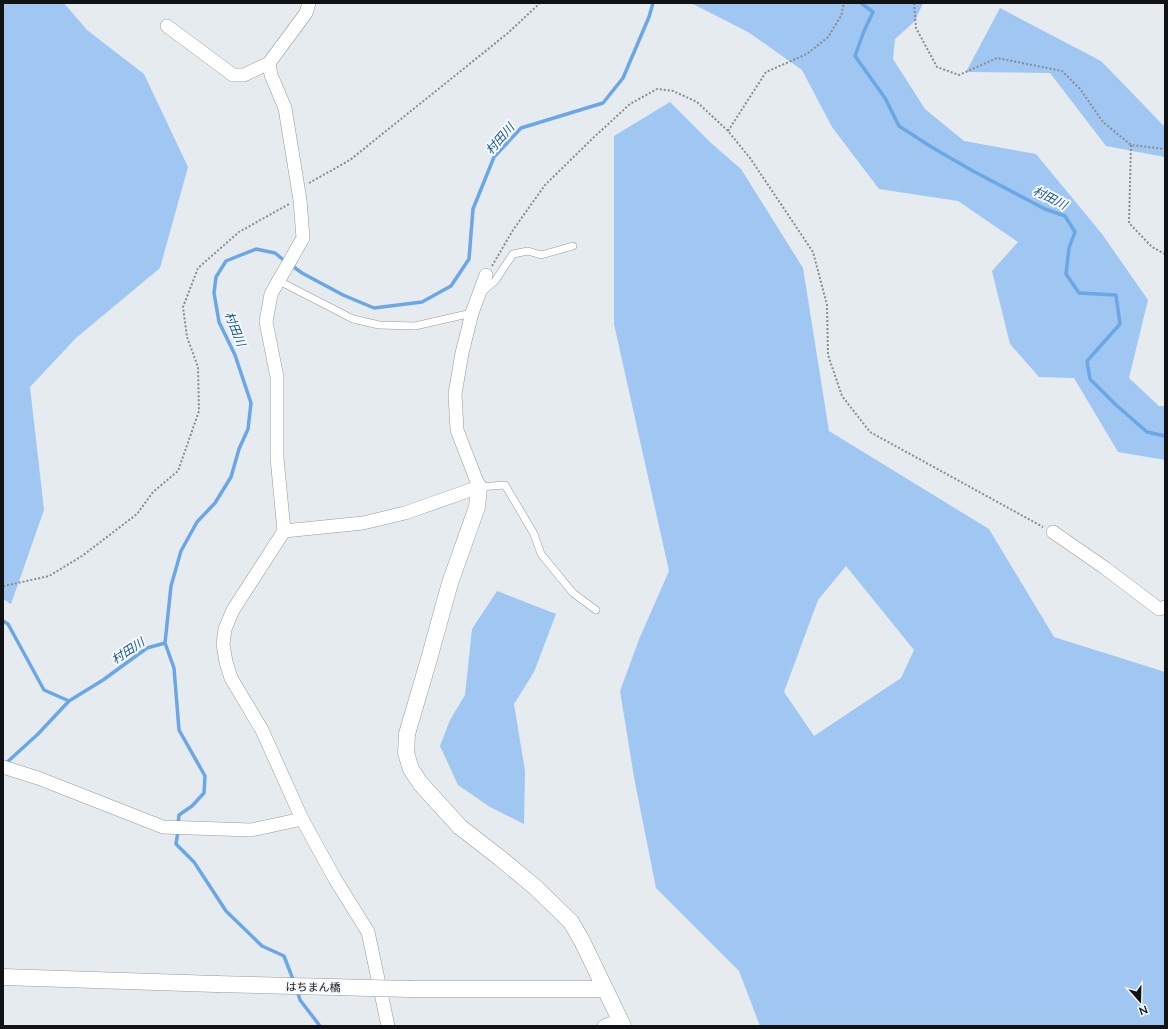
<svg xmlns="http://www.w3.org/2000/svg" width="1168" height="1029" font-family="Lato,'Noto Sans JP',sans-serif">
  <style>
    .green { fill: #9fc7f1; fill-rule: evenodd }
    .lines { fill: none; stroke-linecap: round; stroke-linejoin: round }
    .stream { stroke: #6ba7e5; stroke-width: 3.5 }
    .service-casing { stroke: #969a9e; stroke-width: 8 }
    .minor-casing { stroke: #969a9e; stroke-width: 14 }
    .tertiary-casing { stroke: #969a9e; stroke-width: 17 }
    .path { stroke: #8a8d90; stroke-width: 2; stroke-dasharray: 2 2; stroke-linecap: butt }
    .service { stroke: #fff; stroke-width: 7 }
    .minor { stroke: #fff; stroke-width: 13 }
    .tertiary { stroke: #fff; stroke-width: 16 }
    .tertiary-bridge-casing { stroke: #969a9e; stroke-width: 17; stroke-linecap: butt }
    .tertiary-bridge { stroke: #fff; stroke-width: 16 }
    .labels { text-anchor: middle; stroke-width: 4; stroke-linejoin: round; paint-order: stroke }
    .street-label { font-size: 11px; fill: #111214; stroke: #f4f8fd }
    .water-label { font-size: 12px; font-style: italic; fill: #15558d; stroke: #f4f8fd }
  </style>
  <rect width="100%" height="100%" fill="#e6ebef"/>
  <path class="green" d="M3 3H64L87 30 144 74 188 167 160 268 76 338 30 387 44 510 11 604 3 599Z
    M691 3H923L915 21 895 39 893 59 925 109 964 141 1036 154 1102 234 1148 300 1129 378 1159 406H1165V460L1118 452 1074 378 1039 377 1010 344 992 271 1018 242 958 201 879 189 832 127 802 70 748 32Z
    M1000 8 1101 61 1165 127V157L1106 146 1050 73 966 72Z
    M670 102 711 143 741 169 803 268 829 431 989 529 1054 637 1165 672V1026H760L739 971 656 888 634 777 620 691 640 637 669 571 614 324V136ZM846 566 914 650 901 678 814 736 784 692 818 600Z
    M497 591 556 614 534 672 514 704 525 771 524 824 490 807 458 785 440 746 450 720 465 695 472 629Z"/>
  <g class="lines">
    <path class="stream" d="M861 3 873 12 864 31 855 56 885 98 899 126 933 148 973 171 1045 209 1065 216 1075 232 1069 248 1066 274 1079 293 1116 295 1120 324 1087 361 1090 379 1115 404 1147 432 1165 436
      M291 265 302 273 343 295 374 308 422 302 451 286 469 259 473 209 494 157 521 128 603 103 623 78 649 17 653 3
      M3 621 8 624 44 690 69 701
      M4 765 38 734 69 701 103 680 147 648 165 643
      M178 824 179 815 192 806 204 793 205 776 179 730 174 668 165 643 171 586 181 551 197 522 215 503 231 477 239 449 248 429 251 403 235 355 219 322 214 293 216 277 226 261 256 249 275 253 286 262
      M178 831 176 844 194 862 226 911 262 946 284 956 294 982
      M297 990 300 1000 320 1026"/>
    <g class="service-casing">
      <path id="service" d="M279 281 353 319 379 325 415 326 472 313
        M483 291 495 281 513 254 528 251 541 255 573 246
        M479 487 505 485 534 534 541 554 573 593 596 610"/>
    </g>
    <g class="minor-casing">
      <path id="minor" d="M309 3 306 13 269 63 271 75 285 108 300 200 303 238 271 294 266 322 277 377V458L284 531 233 610 225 629 223 644 226 662 231 678 262 730 302 819 335 879 368 932 388 1026
        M167 26 233 75H244L269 63
        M284 531 363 523 405 513 479 487 457 430 455 394 462 353 472 313 486 275
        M1053 532 1105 568 1159 609 1165 607
        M3 767 38 778 163 827 251 830 302 819
        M604 1026 620 1020"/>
    </g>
    <g class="tertiary-casing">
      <path id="tertiary" d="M479 487 477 507 450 583 429 659 407 734 406 753 411 769 420 783 460 827 500 858 535 887 571 922 582 941 623 1026
        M3 977 216 984
        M410 989H605"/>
    </g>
    <path class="path" d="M914 3 916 28 937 67 959 75 997 58 1062 71 1080 89 1103 122 1131 145 1165 149
      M728 131 766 72 807 54 828 37 841 16 844 3
      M1131 145 1129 223 1152 247 1165 254
      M309 183 350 160 508 33 540 3
      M492 266 513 230 545 185 592 139 630 104 657 89 673 91 697 102 728 131 750 158 813 252 827 305 828 355 842 396 870 432 1043 527
      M3 586H4L49 576 82 556 137 514 153 492 178 471 199 411 198 367 187 337 183 307 198 268 239 232 289 204"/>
    <use href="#service" class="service"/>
    <use href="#minor" class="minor"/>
    <use href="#tertiary" class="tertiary"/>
    <g class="tertiary-bridge-casing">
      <path id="tertiary-bridge" d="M216 984 410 989"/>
    </g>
    <use href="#tertiary-bridge" class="tertiary-bridge"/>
  </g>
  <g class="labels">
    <g class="street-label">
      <text transform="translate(313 987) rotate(1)" y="4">はちまん橋</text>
    </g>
    <g class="water-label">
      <text transform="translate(500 139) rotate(-49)" y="4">村田川</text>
      <text transform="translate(1050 198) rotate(27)" y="4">村田川</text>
      <text transform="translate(235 329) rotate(68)" y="4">村田川</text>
      <text transform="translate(128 651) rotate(-33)" y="4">村田川</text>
    </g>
  </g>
  <rect width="1168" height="1029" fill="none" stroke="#111214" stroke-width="8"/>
  <g transform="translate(1140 1001) rotate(160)" stroke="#f4f8fd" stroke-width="3" paint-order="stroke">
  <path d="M0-3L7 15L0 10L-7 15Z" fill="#111214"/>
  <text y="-6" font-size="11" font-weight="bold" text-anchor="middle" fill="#111214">N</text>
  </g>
</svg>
